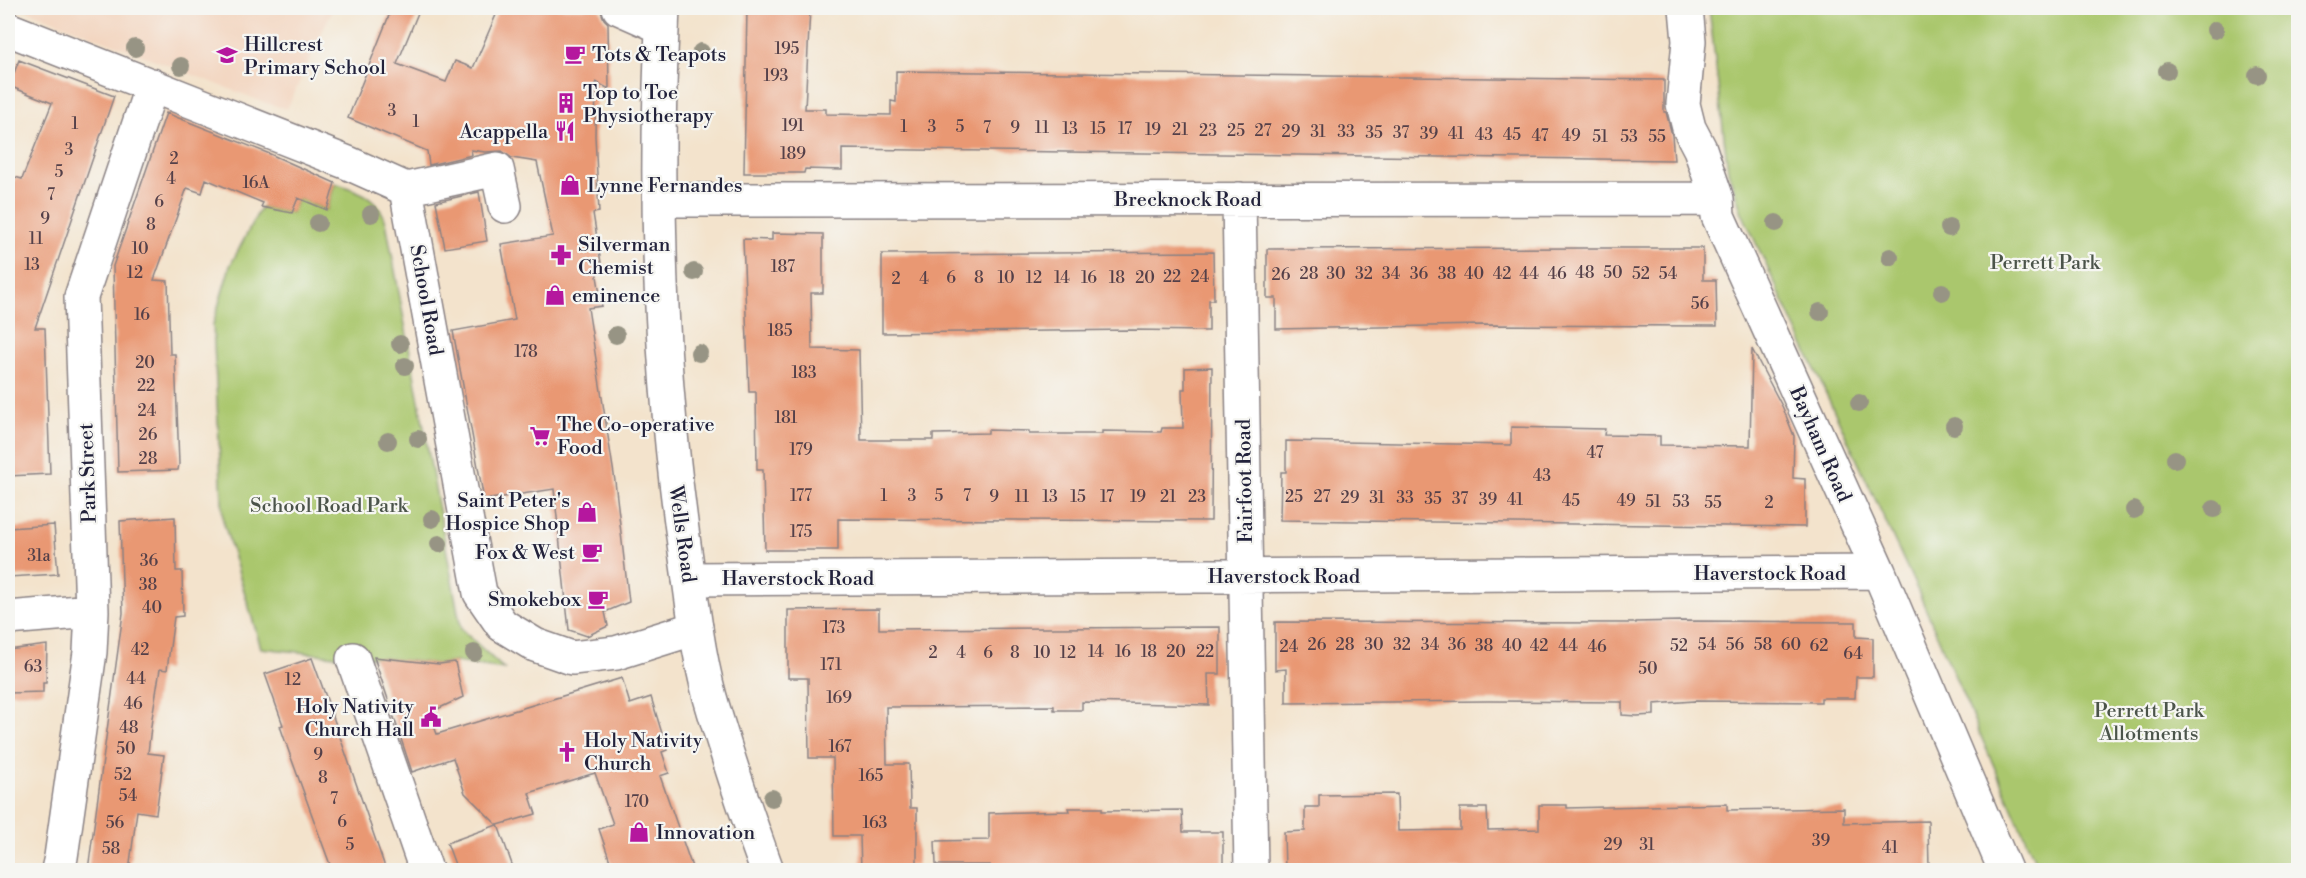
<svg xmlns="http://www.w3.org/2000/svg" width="2306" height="878" font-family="'Libre Bodoni',serif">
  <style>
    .built { fill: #f3d4be }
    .green { fill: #aac76d; stroke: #667454; stroke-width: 1.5 }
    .building { fill: #e99873 }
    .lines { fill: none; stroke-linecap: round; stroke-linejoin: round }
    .minor-casing { stroke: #8a8284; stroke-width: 36 }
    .highway-casing { stroke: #8a8284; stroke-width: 36 }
    .minor { stroke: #fff; stroke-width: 33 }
    .highway { stroke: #fff; stroke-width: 33 }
    .tree { fill: #979484 }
    .labels { text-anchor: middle; stroke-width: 4.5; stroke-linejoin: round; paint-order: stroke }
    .number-label { font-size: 16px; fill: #544049 }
    .poi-label { font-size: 20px; fill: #22223b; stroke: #f6f6f2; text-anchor: start }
    .street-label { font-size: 20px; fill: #22223b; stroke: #f6f6f2 }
    .park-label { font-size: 20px; fill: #4b544a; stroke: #f6f6f2 }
  </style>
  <rect width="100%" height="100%" fill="#f6f6f2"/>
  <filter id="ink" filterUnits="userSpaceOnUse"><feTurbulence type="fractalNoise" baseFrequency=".0167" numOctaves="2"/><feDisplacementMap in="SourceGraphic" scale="12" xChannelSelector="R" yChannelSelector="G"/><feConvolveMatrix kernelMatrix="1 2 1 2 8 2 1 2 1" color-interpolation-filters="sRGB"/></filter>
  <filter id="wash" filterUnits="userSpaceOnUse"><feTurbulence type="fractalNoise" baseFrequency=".008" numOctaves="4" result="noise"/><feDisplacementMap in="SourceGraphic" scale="24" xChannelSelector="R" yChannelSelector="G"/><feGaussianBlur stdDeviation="1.35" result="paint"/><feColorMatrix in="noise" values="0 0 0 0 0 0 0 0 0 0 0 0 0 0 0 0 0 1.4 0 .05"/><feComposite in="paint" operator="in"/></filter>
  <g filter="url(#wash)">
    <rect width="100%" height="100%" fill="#f3e3cc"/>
    <path class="built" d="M21 8H333L287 109 263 102Z"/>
    <path class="green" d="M1709 8H2298V870H2039L1917 589 1742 213 1728 171Z
      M335 183C360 192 377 195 386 222L461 629 504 669 455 662 439 664 382 658 336 656 261 648 223 520 213 324 230 266 261 207 292 213 298 198 327 210Z"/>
    <g id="blocks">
      <path class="building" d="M392 8H420L397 64 446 82 455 61 473 68 499 8H596L600 9 604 19 608 23 609 89 596 82 595 136 599 212 593 213 602 269 596 270 602 306 588 308 615 481 629 602 605 612 608 626 587 636 569 630 554 489 484 500 453 331 515 320 501 244 553 236 537 162 512 158 502 151 485 152 471 150 472 155 429 165 427 151 348 118Z
        M747 8H810L805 109H826V114L891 115V101L896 102V71L1664 80V112H1666L1672 135 1674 160 842 149V170L805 169 804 173H744Z
        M19 60 114 96 35 328H45L50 474 8 476V199L15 177 22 179 52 103 9 86Z
        M166 113 270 154 335 183 327 210 298 198 292 213 261 207 263 203 206 179 202 193 187 188 154 280 168 281 170 354H175L179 464 178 470 118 472 113 266Z
        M479 192 487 241 445 248 436 202Z
        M772 233 823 234V293H811L812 349 859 350 861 440H933V434L988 433V430L1029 431V434H1102V431L1161 432 1162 428H1183L1182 389H1185V368L1212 367 1211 521 838 519V550H765L763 470H757L756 392H749L743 239 772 240Z
        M1586 248H1703V280H1716L1717 326 1482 325 1276 329V298H1267V249Z
        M1213 252 1214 300H1209V331L1131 330 882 333V254Z
        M1752 349 1783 408 1794 436 1793 478 1805 479V527L1280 520 1281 472H1286V441L1511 445V427L1605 429 1604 435 1660 436V445L1750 446Z
        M175 517 176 571H182L183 616 174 617 167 670 160 669 152 718 148 753 164 755 156 814 137 811 129 870H88L123 613 120 521Z
        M54 525 58 574 8 577V528Z
        M879 609V629L1220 627V674H1208L1209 705 1082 702V710H1054V706L886 707 887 764H909L910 808H917V865H910V870H861L860 836H834L833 758H809L808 678H788V610Z
        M1681 621 1856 622V637L1873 638V677H1856L1855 698H1821V702L1694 701 1654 704V715L1637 716 1622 715V702L1488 701 1286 703V669L1275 670V622L1636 623V622Z
        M47 645 46 683H43V692L8 693V650Z
        M374 657 439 664 455 662 463 697 429 713 437 734 622 678 630 704 651 697 667 750 662 752 669 773 660 776 693 870H613L599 829 613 824 595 773 529 793 536 814 498 825 514 870H457L447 843 497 825 465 793 453 758 412 772Z
        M312 658 330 708 386 870H332L289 752 280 726 283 725 265 674Z
        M1397 794 1398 831 1460 830V808H1487L1488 830 1539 829V805H1567V808L1727 804V810L1844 808V823L1928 821 1929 870H1285L1284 832 1305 831V807H1319V795Z
        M1068 808H1102V811L1182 810 1183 832H1223V870H990V865H936L935 841 989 840V813L1069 811Z"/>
    </g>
  </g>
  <g filter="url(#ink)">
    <use href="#blocks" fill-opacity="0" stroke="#8a8284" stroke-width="1.5"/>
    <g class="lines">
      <g class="minor-casing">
        <path id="minor" d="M619 8 662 27
          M1686 8 1689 41 1683 104 1689 128 1700 149 1717 199 1718 216 1879 572 2005 870
          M8 29 348 163 406 189 480 593 502 625 535 645 572 658 616 653 696 628
          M406 189 497 169 505 206
          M1239 199 1251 870
          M660 200 1717 199
          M689 579 1879 572
          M8 618 92 611
          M353 659 426 870
          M58 870 61 857 90 652 92 611 81 297 152 85"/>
      </g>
      <g class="highway-casing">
        <path id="highway" d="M663 8C654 188 659 372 685 551 693 604 698 660 714 711 730 765 748 818 767 870"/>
      </g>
      <use href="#minor" class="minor"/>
      <use href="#highway" class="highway"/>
    </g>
    <g class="tree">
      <circle cx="2215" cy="30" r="9"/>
      <circle cx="135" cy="48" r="9"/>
      <circle cx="701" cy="52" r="9"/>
      <circle cx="181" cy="66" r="9"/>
      <circle cx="2167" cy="71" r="9"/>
      <circle cx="2257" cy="75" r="9"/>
      <circle cx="371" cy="214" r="9"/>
      <circle cx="318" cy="223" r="9"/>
      <circle cx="1776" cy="223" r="9"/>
      <circle cx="1949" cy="228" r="9"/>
      <circle cx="1890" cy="257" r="9"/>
      <circle cx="694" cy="272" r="9"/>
      <circle cx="1942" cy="292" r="9"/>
      <circle cx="1820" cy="312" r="9"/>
      <circle cx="616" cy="335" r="9"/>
      <circle cx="400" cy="344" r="9"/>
      <circle cx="699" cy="353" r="9"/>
      <circle cx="405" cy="366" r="9"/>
      <circle cx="1859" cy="403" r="9"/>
      <circle cx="1954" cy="426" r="9"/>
      <circle cx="418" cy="439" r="9"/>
      <circle cx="388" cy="441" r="9"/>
      <circle cx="2175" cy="459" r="9"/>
      <circle cx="2214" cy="509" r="9"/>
      <circle cx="2134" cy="510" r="9"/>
      <circle cx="432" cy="519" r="9"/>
      <circle cx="439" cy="544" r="9"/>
      <circle cx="474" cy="653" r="9"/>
      <circle cx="772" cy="798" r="9"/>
    </g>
  </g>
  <defs>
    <g id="cafe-bare" transform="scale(1.62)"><path d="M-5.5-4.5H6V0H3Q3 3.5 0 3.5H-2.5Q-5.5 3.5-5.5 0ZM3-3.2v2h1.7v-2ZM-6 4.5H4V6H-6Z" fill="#b5179e" stroke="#f6f6f2" stroke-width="2.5" paint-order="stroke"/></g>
    <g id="school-bare" transform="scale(1.62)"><path d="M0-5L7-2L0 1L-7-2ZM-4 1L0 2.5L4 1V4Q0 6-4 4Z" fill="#b5179e" stroke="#f6f6f2" stroke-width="2.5" paint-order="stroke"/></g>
    <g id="building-bare" transform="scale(1.62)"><path d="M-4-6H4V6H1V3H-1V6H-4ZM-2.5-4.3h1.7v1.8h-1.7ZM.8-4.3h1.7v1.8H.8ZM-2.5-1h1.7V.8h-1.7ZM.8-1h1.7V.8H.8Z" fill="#b5179e" stroke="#f6f6f2" stroke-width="2.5" paint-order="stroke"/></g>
    <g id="restaurant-bare" transform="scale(1.62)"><path d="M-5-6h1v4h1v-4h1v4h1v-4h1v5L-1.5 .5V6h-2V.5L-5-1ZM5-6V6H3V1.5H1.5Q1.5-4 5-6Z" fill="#b5179e" stroke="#f6f6f2" stroke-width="2.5" paint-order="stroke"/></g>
    <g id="shop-bare" transform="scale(1.62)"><path d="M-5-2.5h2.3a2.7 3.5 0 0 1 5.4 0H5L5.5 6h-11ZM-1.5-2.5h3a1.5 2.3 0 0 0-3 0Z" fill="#b5179e" stroke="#f6f6f2" stroke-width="2.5" paint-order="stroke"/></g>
    <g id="pharmacy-bare" transform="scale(1.62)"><path d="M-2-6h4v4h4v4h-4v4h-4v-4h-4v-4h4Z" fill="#b5179e" stroke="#f6f6f2" stroke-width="2.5" paint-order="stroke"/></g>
    <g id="supermarket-bare" transform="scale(1.62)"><path d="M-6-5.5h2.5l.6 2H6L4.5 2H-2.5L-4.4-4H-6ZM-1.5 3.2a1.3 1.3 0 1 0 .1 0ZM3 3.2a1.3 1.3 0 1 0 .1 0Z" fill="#b5179e" stroke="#f6f6f2" stroke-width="2.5" paint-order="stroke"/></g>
    <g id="civic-bare" transform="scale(1.62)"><path d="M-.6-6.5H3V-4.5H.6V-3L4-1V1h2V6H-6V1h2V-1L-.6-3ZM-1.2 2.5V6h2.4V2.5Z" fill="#b5179e" stroke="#f6f6f2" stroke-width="2.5" paint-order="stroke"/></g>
    <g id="church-bare" transform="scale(1.62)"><path d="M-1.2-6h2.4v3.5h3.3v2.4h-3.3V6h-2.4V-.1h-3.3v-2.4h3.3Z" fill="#b5179e" stroke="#f6f6f2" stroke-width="2.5" paint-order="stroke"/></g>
  </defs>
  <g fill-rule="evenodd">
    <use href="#cafe-bare" x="575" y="54"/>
    <use href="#school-bare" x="227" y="55"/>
    <use href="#building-bare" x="566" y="103"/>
    <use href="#restaurant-bare" x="565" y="131"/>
    <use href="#shop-bare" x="570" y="185"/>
    <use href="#pharmacy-bare" x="561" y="255"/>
    <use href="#shop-bare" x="555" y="295"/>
    <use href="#supermarket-bare" x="540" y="436"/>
    <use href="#shop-bare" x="587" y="512"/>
    <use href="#cafe-bare" x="592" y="552"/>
    <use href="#cafe-bare" x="598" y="599"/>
    <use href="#civic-bare" x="431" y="717"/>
    <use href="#church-bare" x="567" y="752"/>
    <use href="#shop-bare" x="639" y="832"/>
  </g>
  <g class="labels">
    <g class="number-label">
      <text x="787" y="54">195</text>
      <text x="776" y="81">193</text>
      <text x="392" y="116">3</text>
      <text x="416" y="127">1</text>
      <text x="75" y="129">1</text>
      <text x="793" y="131">191</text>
      <text x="904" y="132">1</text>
      <text x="932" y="132">3</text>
      <text x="960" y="132">5</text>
      <text x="987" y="133">7</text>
      <text x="1015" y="133">9</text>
      <text x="1042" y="133">11</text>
      <text x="1070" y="134">13</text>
      <text x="1098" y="134">15</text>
      <text x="1125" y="134">17</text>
      <text x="1153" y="135">19</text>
      <text x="1180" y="135">21</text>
      <text x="1208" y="136">23</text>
      <text x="1236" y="136">25</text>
      <text x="1263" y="136">27</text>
      <text x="1291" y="137">29</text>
      <text x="1318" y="137">31</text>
      <text x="1346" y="137">33</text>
      <text x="1374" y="138">35</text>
      <text x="1401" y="138">37</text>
      <text x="1429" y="139">39</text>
      <text x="1456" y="139">41</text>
      <text x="1484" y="140">43</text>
      <text x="1512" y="140">45</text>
      <text x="1540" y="141">47</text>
      <text x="1571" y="141">49</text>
      <text x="1600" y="142">51</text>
      <text x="1629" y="142">53</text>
      <text x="1657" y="142">55</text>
      <text x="69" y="155">3</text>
      <text x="793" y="159">189</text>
      <text x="174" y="164">2</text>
      <text x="59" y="177">5</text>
      <text x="171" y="184">4</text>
      <text x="256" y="188">16A</text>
      <text x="51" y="200">7</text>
      <text x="159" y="207">6</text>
      <text x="45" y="224">9</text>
      <text x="151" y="230">8</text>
      <text x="36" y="244">11</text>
      <text x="140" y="254">10</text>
      <text x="32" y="270">13</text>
      <text x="783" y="272">187</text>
      <text x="135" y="278">12</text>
      <text x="1585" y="278">48</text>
      <text x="1613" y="278">50</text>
      <text x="1309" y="279">28</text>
      <text x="1336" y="279">30</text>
      <text x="1364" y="279">32</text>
      <text x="1391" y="279">34</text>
      <text x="1419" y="279">36</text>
      <text x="1447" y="279">38</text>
      <text x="1474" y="279">40</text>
      <text x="1502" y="279">42</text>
      <text x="1529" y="279">44</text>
      <text x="1557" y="279">46</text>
      <text x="1641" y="279">52</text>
      <text x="1668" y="279">54</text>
      <text x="1281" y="280">26</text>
      <text x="1172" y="282">22</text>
      <text x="1200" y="282">24</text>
      <text x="951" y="283">6</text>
      <text x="979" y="283">8</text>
      <text x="1006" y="283">10</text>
      <text x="1034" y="283">12</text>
      <text x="1062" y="283">14</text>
      <text x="1089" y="283">16</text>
      <text x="1117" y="283">18</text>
      <text x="1145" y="283">20</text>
      <text x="896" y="284">2</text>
      <text x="924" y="284">4</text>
      <text x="1700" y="309">56</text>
      <text x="142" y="320">16</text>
      <text x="780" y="336">185</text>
      <text x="526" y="357">178</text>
      <text x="145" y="368">20</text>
      <text x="804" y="378">183</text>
      <text x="146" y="391">22</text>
      <text x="147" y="416">24</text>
      <text x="786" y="423">181</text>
      <text x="148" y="440">26</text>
      <text x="801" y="455">179</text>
      <text x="1595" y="458">47</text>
      <text x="148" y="464">28</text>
      <text x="1542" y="481">43</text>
      <text x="801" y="501">177</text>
      <text x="884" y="501">1</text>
      <text x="912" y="501">3</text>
      <text x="939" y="501">5</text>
      <text x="967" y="501">7</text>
      <text x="994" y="502">9</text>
      <text x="1022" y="502">11</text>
      <text x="1050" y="502">13</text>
      <text x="1078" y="502">15</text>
      <text x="1107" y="502">17</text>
      <text x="1138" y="502">19</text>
      <text x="1168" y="502">21</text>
      <text x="1197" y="502">23</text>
      <text x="1294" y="502">25</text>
      <text x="1322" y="502">27</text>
      <text x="1350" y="503">29</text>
      <text x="1377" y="503">31</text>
      <text x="1405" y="503">33</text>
      <text x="1433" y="504">35</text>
      <text x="1460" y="504">37</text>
      <text x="1488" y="505">39</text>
      <text x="1515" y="505">41</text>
      <text x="1571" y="506">45</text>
      <text x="1626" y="506">49</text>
      <text x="1653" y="507">51</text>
      <text x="1681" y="507">53</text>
      <text x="1713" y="508">55</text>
      <text x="1769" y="508">2</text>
      <text x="801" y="537">175</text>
      <text x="39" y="561">31a</text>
      <text x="149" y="566">36</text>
      <text x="148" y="590">38</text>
      <text x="152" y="613">40</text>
      <text x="834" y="633">173</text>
      <text x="1317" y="650">26</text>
      <text x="1345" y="650">28</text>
      <text x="1374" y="650">30</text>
      <text x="1402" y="650">32</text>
      <text x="1430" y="650">34</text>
      <text x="1457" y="650">36</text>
      <text x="1707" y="650">54</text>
      <text x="1735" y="650">56</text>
      <text x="1763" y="650">58</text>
      <text x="1791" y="650">60</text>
      <text x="1484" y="651">38</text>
      <text x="1512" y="651">40</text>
      <text x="1539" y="651">42</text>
      <text x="1568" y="651">44</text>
      <text x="1679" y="651">52</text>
      <text x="1819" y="651">62</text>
      <text x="1289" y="652">24</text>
      <text x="1597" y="652">46</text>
      <text x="140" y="655">42</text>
      <text x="1096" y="657">14</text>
      <text x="1123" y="657">16</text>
      <text x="1149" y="657">18</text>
      <text x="1176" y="657">20</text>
      <text x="1205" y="657">22</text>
      <text x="933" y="658">2</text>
      <text x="961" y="658">4</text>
      <text x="988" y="658">6</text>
      <text x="1015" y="658">8</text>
      <text x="1042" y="658">10</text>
      <text x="1068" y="658">12</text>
      <text x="1853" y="659">64</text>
      <text x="831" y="670">171</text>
      <text x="33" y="672">63</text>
      <text x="1648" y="674">50</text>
      <text x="136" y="684">44</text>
      <text x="293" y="685">12</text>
      <text x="839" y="703">169</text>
      <text x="133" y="709">46</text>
      <text x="129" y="733">48</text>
      <text x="840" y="752">167</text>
      <text x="126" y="754">50</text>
      <text x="318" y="760">9</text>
      <text x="123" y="780">52</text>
      <text x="871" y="781">165</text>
      <text x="323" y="783">8</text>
      <text x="128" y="801">54</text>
      <text x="334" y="804">7</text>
      <text x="637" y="807">170</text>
      <text x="342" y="827">6</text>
      <text x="115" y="828">56</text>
      <text x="875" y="828">163</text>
      <text x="1821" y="846">39</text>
      <text x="350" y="850">5</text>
      <text x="1613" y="850">29</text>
      <text x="1647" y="850">31</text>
      <text x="1890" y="853">41</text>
      <text x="111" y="854">58</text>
    </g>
    <g class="poi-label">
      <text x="244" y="51">Hillcrest<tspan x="244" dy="23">Primary School</tspan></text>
      <text x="592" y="61">Tots &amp; Teapots</text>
      <text x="583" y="99">Top to Toe<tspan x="583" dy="23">Physiotherapy</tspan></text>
      <text x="548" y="138" text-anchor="end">Acappella</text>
      <text x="587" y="192">Lynne Fernandes</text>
      <text x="578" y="251">Silverman<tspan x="578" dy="23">Chemist</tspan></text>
      <text x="572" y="302">eminence</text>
      <text x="557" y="431">The Co-operative<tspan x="557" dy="23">Food</tspan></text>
      <text x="570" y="507" text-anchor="end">Saint Peter's<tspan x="570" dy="23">Hospice Shop</tspan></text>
      <text x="575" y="559" text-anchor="end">Fox &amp; West</text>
      <text x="581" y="606" text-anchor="end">Smokebox</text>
      <text x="414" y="713" text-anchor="end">Holy Nativity<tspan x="414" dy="23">Church Hall</tspan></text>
      <text x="584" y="747">Holy Nativity<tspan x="584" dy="23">Church</tspan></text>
      <text x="656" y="839">Innovation</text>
    </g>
    <g class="street-label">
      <text x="1188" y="206">Brecknock Road</text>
      <text transform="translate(427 300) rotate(80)" y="7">School Road</text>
      <text transform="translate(1821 444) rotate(66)" y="7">Bayham Road</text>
      <text transform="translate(87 473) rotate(-92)" y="7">Park Street</text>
      <text transform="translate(1244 481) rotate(-91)" y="7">Fairfoot Road</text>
      <text transform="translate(683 534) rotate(82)" y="7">Wells Road</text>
      <text x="1770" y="580">Haverstock Road</text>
      <text x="1284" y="583">Haverstock Road</text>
      <text x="798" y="585">Haverstock Road</text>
    </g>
    <g class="park-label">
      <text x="2045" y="269">Perrett Park</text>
      <text x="329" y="512">School Road Park</text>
      <text x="2149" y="717">Perrett Park<tspan x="2149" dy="23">Allotments</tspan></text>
    </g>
  </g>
  <rect width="2306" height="878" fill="none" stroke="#f6f6f2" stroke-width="30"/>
</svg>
